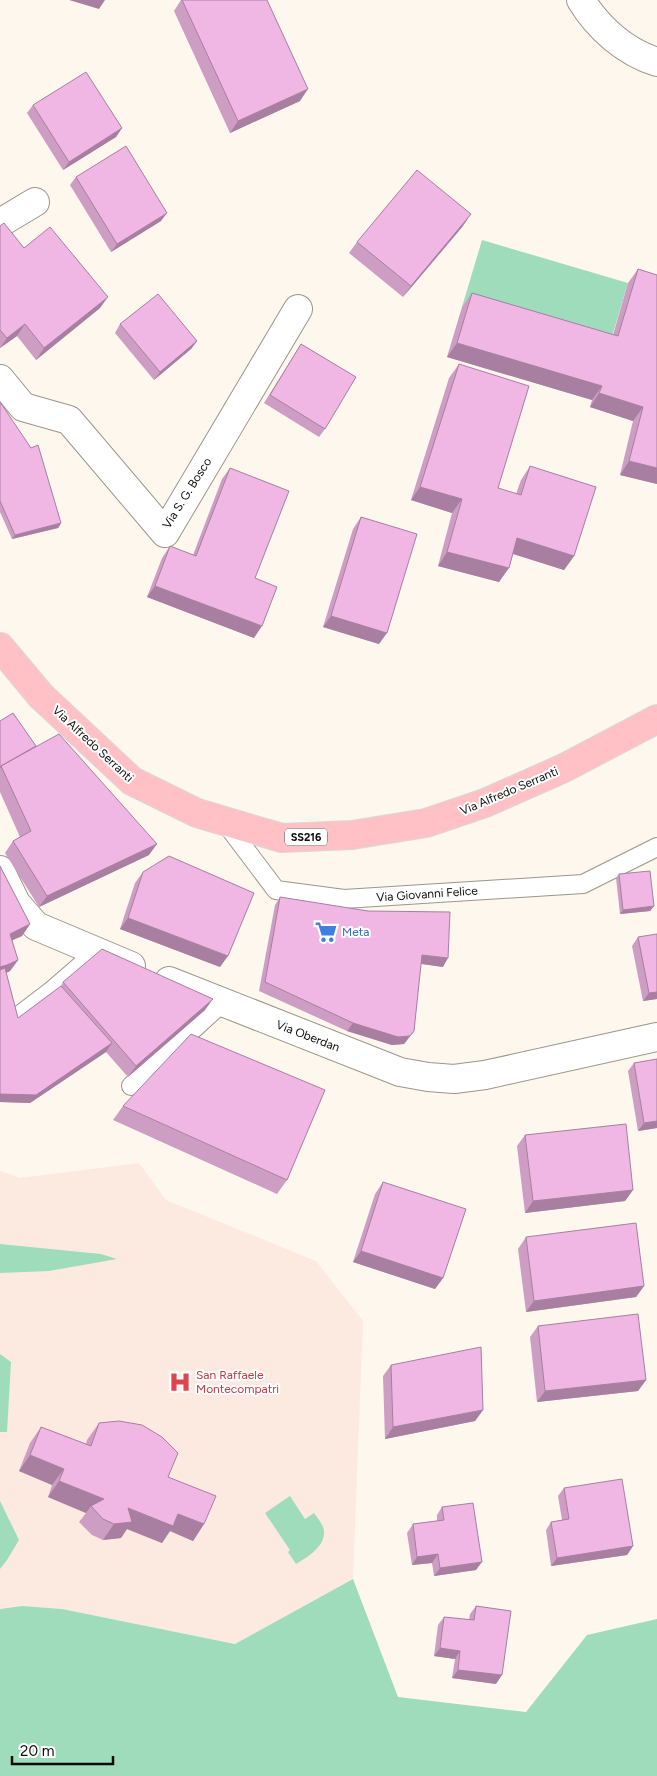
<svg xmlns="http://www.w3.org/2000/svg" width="657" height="1776" font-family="Figtree,sans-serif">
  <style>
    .medical { fill: #fceae0 }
    .green { fill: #9edcbc }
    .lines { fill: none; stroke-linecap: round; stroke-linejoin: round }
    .lane-casing { stroke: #9b958c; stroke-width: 20 }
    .street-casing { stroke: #9b958c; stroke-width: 30 }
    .secondary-casing { stroke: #9b958c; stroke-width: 30 }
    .primary-casing { stroke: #d8d8d8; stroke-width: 30 }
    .lane { stroke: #fff; stroke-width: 18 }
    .street { stroke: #fff; stroke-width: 28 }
    .secondary { stroke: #fff; stroke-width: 28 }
    .primary { stroke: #ffc1c5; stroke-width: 28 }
    .wall { fill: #ce9dc4 }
    .shaded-wall { fill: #a87fa0 }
    .building { fill: #f0b6e4; stroke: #a87fa0 }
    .labels { text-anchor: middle; stroke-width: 4; stroke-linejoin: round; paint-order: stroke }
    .shield { fill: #fff; stroke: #565553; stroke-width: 1 }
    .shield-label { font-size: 11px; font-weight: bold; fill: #0e0c09 }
    .street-label { font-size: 12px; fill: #0e0c09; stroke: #fff }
    .shop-label { font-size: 12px; fill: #366cbe; stroke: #fff; text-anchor: start }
    .health-label { font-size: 12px; fill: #be3a42; stroke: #fff; text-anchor: start }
  </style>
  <rect width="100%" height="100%" fill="#fef7ed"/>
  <path class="medical" d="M139 1163 166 1200 316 1261 363 1321 353 1579 235 1644 62 1609 22 1606 0 1609V1171L20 1178Z"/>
  <path class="green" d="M482 240 628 283 608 350 462 307Z
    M0 1244 101 1254 117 1259 49 1271 0 1273Z
    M0 1354 11 1362 7 1432H0Z
    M290 1496 305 1519 314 1513C317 1517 321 1522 323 1527 329 1544 308 1557 296 1564L288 1552 290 1550 265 1513Z
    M0 1501 19 1540 7 1560 0 1569Z
    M353 1579 398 1697 526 1712 587 1635 657 1619V1776H0V1609L22 1606 62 1609 235 1644Z"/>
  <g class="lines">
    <g class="lane-casing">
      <path id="lane" d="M224 821 276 890 344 899 583 884 657 847
        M17 1017 51 991 96 952
        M131 1086 222 1003"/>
    </g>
    <g class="street-casing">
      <path id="street" d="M581 0C598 28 625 52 657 62
        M0 223 35 202
        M0 379 23 407 69 420 165 533 298 309"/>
    </g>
    <g class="secondary-casing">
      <path id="secondary" d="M0 870 16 903 36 926 131 966
        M169 981 400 1072 428 1077 454 1079 485 1075 657 1037"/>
    </g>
    <g class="primary-casing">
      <path id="primary" d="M0 647 41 696 132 781 197 813 282 838 352 835 426 823 485 803 564 768 657 719"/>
    </g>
    <use href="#lane" class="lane"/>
    <use href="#street" class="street"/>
    <use href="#secondary" class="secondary"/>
    <use href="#primary" class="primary"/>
  </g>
  <path class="wall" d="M181 0H182L300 101 230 133 174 11Z
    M33 105 122 128 116 137 63 170 27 113Z
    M76 177 161 221 111 252 70 185Z
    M0 226 24 248 100 308 36 360 17 336 0 348Z
    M463 226 403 297 349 253 357 242Z
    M638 269 657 275V484L620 475 633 421 590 407 592 400 447 357 462 307 472 293 613 335 628 283Z
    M120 324 197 341 191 349 154 380 115 333Z
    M301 344 325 429 319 437 264 403Z
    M459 364 498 488 516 494 521 480 530 466 574 556 564 570 513 554 499 582 438 566 452 513 411 500 449 378Z
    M0 402 61 523 58 528 12 539 0 512Z
    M230 468 255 578 254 638 147 597 162 558 170 546 193 555 222 479Z
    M361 517 379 644 323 627 353 529Z
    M0 721 36 746 149 855 39 907 5 853 13 841 20 837 0 792Z
    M0 866 30 924 22 936 12 940 18 960 10 971 6 973 18 1018 61 986 63 982 205 1010 128 1077 106 1052 30 1103 0 1102Z
    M143 872 220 967 120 929 135 883Z
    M619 874 654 906 650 911 620 914 616 878Z
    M280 897 443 967 421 964 414 1031 404 1044 392 1045 347 1031 259 991 275 905Z
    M638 937 657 999 643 1001 632 946Z
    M657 1059V1128L638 1131 628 1071 634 1063Z
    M123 1106 287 1180 277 1194 113 1120Z
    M525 1135 633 1190 625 1201 525 1213 517 1146Z
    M383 1182 443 1278 435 1289 353 1262 375 1194Z
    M526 1237 644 1286 636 1297 526 1312 518 1249Z
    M538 1326 646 1380 638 1391 537 1402 530 1337Z
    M391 1365 483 1410 475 1421 385 1439 383 1376Z
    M99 1423 168 1477 204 1524 193 1541 170 1531 162 1543 127 1529 121 1538 103 1540 92 1535 79 1522 86 1513 48 1497 52 1485 19 1471 30 1443 41 1427 86 1444 87 1440Z
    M564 1488 633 1546 627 1555 551 1566 546 1530 551 1522 562 1520 558 1496Z
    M442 1507 476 1570 434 1576 432 1563 412 1565 407 1533 413 1524 437 1521V1515Z
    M476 1606 496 1684 452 1678 455 1659 434 1656 438 1625 444 1617 469 1620 470 1614Z"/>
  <path class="shaded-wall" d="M69 0H105L99 9Z
    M308 89 300 101 230 133 238 121Z
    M122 128 116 137 63 170 69 162Z
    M167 213 161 221 111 252 117 244Z
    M471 214 463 226 403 297 411 286Z
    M108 297 100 308 36 360 44 348Z
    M25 324 17 336 0 348 7 338Z
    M197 341 191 349 154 380 160 372Z
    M457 343 602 386 592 400 447 357Z
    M599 393 643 407 633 421 590 407Z
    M629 461 657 468V484L620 475Z
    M420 487 462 499 452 513 411 500Z
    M61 523 58 528 12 539 15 535Z
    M517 538 574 556 564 570 507 552Z
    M447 552 509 568 499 582 438 566Z
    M155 586 262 626 254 638 147 597Z
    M331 616 387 633 379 644 323 627Z
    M157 844 149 855 39 907 47 896Z
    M654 906 650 911 620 914 623 910Z
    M128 918 228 956 220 967 120 929Z
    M30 924 22 936 2 945 10 934Z
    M422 955 448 958 443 967 416 963Z
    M18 960 10 971 0 976V967Z
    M657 992V999L643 1001 649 993Z
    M213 999 205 1010 128 1077 136 1066Z
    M353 1023 414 1031 404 1044 392 1045 347 1031Z
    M112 1043 106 1052 30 1103 0 1102V1094Z
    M657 1121V1128L638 1131 644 1123Z
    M633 1190 625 1201 525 1213 533 1201Z
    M361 1251 443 1278 435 1289 353 1262Z
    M644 1286 636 1297 526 1312 534 1301Z
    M646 1380 638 1391 537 1402 545 1391Z
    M483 1410 475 1421 385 1439 393 1427Z
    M30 1455 64 1469 52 1485 19 1471Z
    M59 1481 104 1499 91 1506 86 1513 48 1497Z
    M128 1508 178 1514 204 1524 193 1541 170 1531 162 1543 127 1529 121 1538 103 1540 114 1524Z
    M633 1546 627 1555 551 1566 557 1558Z
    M438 1554 432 1563 412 1565 417 1557Z
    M482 1562 476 1570 434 1576 440 1568Z
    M440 1648 460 1651 455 1659 434 1656Z
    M458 1670 502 1675 496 1684 452 1678Z"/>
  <path class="building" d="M182 0H267L308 89 238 121Z
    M86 72 122 128 69 162 33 105Z
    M126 146 167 213 117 244 76 177Z
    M417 170 471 214 411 286 357 242Z
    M4 223 24 248 50 227 108 297 44 348 25 324 7 338 0 330V226Z
    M638 269 657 275V468L629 461 643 407 599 393 602 386 457 343 472 293 618 336Z
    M158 294 197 341 160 372 120 324Z
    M301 344 356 377 325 429 270 395Z
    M459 364 529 386 498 488 521 495 530 466 596 487 574 556 517 538 509 568 447 552 462 499 420 487Z
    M0 402 31 448 38 445 61 523 15 535 0 501Z
    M230 468 289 491 255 578 277 587 262 626 155 586 170 546 196 556Z
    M361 517 417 534 387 633 331 616Z
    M13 713 36 746 1 766 0 768V721Z
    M59 734 157 844 47 896 13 841 31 831 1 766Z
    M169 856 254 893 228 956 128 918 143 872Z
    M0 866 30 924 10 934 18 960 7 965 0 967Z
    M650 871 654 906 623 910 619 874Z
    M280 897 368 911 450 912 448 958 422 955 414 1031 410 1036 398 1037 353 1023 265 982Z
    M657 934V992L649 993 638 937Z
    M102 949 213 999 136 1066 63 982Z
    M5 968 18 1018 61 986 112 1043 36 1095 0 1094V970Z
    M191 1034 325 1090 287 1180 123 1106Z
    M657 1059V1121L644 1123 634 1063Z
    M626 1124 633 1190 533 1201 525 1135Z
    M383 1182 466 1209 443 1278 361 1251Z
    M636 1223 644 1286 534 1301 526 1237Z
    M638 1314 646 1380 545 1391 538 1326Z
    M481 1347 483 1410 393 1427 391 1365Z
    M119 1421 142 1425 162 1437 178 1453 168 1477 216 1496 204 1524 178 1514 173 1526 128 1508 132 1522 114 1524 103 1519 91 1506 104 1499 59 1481 64 1469 30 1455 41 1427 91 1446 99 1423Z
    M622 1479 633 1546 557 1558 551 1522 569 1519 564 1488Z
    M473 1503 482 1562 440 1568 438 1554 417 1557 413 1524 444 1520 442 1507Z
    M476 1606 511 1611 502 1675 458 1670 460 1651 440 1648 444 1617 474 1620Z"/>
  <defs>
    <g id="supermarket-bare" transform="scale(1.725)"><path d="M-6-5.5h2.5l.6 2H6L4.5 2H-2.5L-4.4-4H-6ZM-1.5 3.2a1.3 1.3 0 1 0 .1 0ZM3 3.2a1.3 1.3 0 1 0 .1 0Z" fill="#3f7fe0" stroke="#fff" stroke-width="2.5" paint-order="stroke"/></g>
    <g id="hospital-bare" transform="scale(1.725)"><path d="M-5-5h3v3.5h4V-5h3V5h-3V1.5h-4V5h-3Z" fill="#e0444e" stroke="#fff" stroke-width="2.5" paint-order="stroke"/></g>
  </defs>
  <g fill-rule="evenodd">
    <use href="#supermarket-bare" x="326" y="932"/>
    <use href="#hospital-bare" x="180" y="1382"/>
  </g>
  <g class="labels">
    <rect class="shield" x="285" y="828.5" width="42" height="17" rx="4"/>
    <g class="shield-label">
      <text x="306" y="841">SS216</text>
    </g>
    <g class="street-label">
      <text transform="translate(187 493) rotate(-58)" y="4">Via S. G. Bosco</text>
      <text transform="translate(93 744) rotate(43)" y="4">Via Alfredo Serranti</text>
      <text transform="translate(509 791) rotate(-23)" y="4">Via Alfredo Serranti</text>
      <text transform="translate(427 894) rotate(-4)" y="4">Via Giovanni Felice</text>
      <text transform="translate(308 1036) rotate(21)" y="4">Via Oberdan</text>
    </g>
    <g class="shop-label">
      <text x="342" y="936">Meta</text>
    </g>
    <g class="health-label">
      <text x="196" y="1379">San Raffaele<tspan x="196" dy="14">Montecompatri</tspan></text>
    </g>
  </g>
  <path d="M12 1756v8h101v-8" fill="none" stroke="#0e0c09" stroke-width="2.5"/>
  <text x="20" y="1756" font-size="15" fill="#0e0c09" stroke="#ffffff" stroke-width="4" paint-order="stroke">20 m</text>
</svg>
